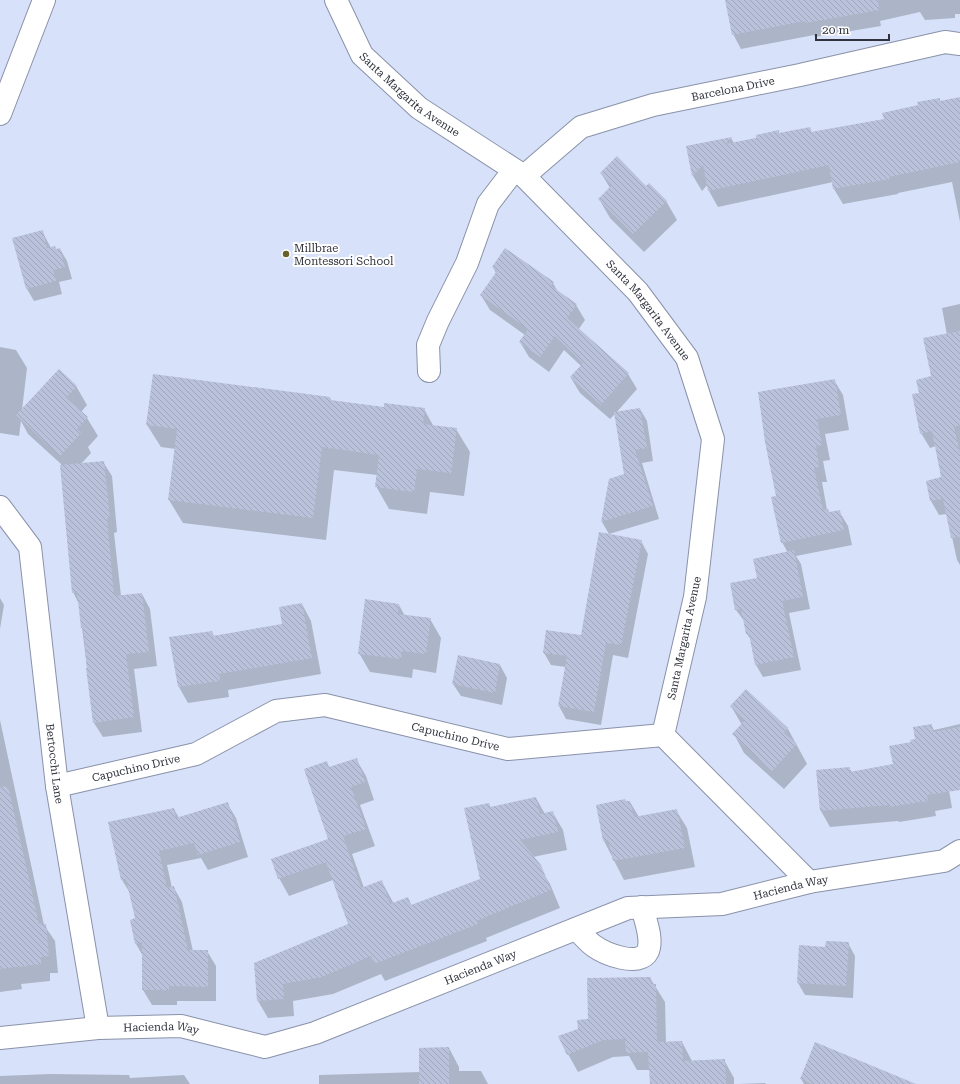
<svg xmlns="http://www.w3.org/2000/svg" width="960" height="1084" font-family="'Roboto Serif',serif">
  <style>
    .shadow { fill: #0003 }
    .building { fill: url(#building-back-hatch) }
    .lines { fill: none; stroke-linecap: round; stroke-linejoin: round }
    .minor-casing { stroke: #8992a9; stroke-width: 24 }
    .minor { stroke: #fff; stroke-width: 22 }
    .poi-dot { fill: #68602c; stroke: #fff; stroke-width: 1.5 }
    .labels { text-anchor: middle; stroke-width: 4; stroke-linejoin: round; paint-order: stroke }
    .street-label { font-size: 11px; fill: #30333d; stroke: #fff }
    .poi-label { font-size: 11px; fill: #30333d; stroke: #fff; text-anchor: start }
  </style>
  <defs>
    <pattern id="building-back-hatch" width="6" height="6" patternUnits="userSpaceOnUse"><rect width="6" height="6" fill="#b9c2da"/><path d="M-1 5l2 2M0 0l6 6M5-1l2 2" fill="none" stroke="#9fa7bc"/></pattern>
  </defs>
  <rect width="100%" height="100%" fill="#d7e1f9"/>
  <path class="shadow" d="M726 0H960V14H955V18L925 20 920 12 880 21 881 26 815 37 814 35 741 49 733 34Z
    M960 98V222L952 182 898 193V194L843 204 834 189 833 182 718 207 709 191 708 184 702 191 693 176 687 146 731 138 734 143 757 138 778 131 780 134 810 128 812 133 885 120 939 99 941 102Z
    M601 173 646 187 666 201 677 220 644 252 610 218 599 199 610 188Z
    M42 231 51 248 56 250 60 249 67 261 72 279 59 282 62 294 34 301 27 289Z
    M506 250 553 283 558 292 576 305 585 320 578 330 628 374 637 389 616 413 640 409 647 421 653 461 642 463 659 519 609 534 602 522 625 474 615 414 610 419 580 393 571 378 581 366 564 350 549 372 529 357 520 342 525 335 490 310 481 295 496 273 493 267Z
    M960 304V565L957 560 947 514 939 515 931 501 943 478 936 446 930 448 921 433 920 393 932 376 947 335 942 308Z
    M0 347 16 350 27 368 22 410 76 386 87 405 81 412 87 418 98 436 88 447 91 453 81 464 103 462 112 476 117 532 114 533 121 596 142 594 150 609 157 666 134 669 142 732 103 737 94 723 79 604 73 592 61 464 28 434 21 421 19 436 0 433Z
    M834 380 843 395 849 430 825 434 830 460 823 461 827 482H822L827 510 830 513 839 511 848 526 852 545 796 556 801 564 810 609 789 613 801 670 763 677 756 665 751 640 747 634 745 622 736 610 758 579 788 553 782 542 777 497Z
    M330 398 332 401 385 408 424 409 434 427 456 429 470 452 464 496 430 492 427 514 389 509 376 486 377 475 334 470 326 540 183 523 169 500 176 449 161 447 147 425Z
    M641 541 648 554 628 658 613 655 601 725 566 719 559 706 566 667 551 665 544 653 581 636Z
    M0 598 4 605 0 629Z
    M302 604 311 621 321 674 228 690 229 697 188 703 179 687 212 632 214 636 283 625Z
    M399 605 405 616 430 619 441 638 436 673 413 669 412 678 370 672 359 653Z
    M500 665 507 678 502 705 461 696 453 684Z
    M746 691 788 729 807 764 784 789 744 753 734 734 742 725 731 706Z
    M0 720 44 925 55 941 58 973H50V981L21 984 22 989 0 992Z
    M960 724V787L949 790 952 808 935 811 936 816 899 822 898 821 830 827 821 811 817 771 849 768 852 772 894 765 912 743 931 725 934 730Z
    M356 759 366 776 374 800 360 805 375 846 352 854 364 888 382 882 394 904 408 898 412 906 481 879 489 804 491 808 536 798 545 814 553 813 563 830 567 850 533 857 550 884 560 908 486 938 487 941 385 981 381 974 333 994 293 1001 294 1016 268 1018 258 1001 349 924 333 880 289 896 279 878 330 840 329 768Z
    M630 802 639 817 676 810 687 828 695 867 624 880 604 841 597 805Z
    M227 803 236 818 248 857 208 870 201 858 167 865 172 888H174L182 902 193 951H207L216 966V1001H177V1005H152L143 990V956L136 944V919L130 893 122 880 174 809 179 818Z
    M848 943 855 956 853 998 805 995 798 983 826 948Z
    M650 978 665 1002 666 1043 682 1042 692 1061 724 1060 734 1078V1084H651L650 1070H637L629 1056 613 1057 578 1072 568 1054 579 1029Z
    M449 1048 459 1067V1071H481L488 1084H319V1075L420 1072Z
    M50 1074 129 1075 130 1078 184 1075 190 1084H0V1076Z
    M801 1079 892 1084H804Z
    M765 1083 766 1084H738Z"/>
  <path class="building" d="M725 0H878L879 10 806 23 805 21 732 35Z
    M960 97V162L889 177 890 179 833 189 829 165 708 191 703 165 692 176 686 146 732 137 725 144 756 138V135L779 130V133L810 127 811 132 884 119 882 113 918 105 917 102 940 98V101Z
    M617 156 646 186 649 183 667 201 633 234 598 199 612 185 600 173Z
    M43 230 47 248 55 246 56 249 60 248 65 267 53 270 56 281 26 289 12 238Z
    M505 248 554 282 551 286 577 304 567 318 629 373 601 405 570 377 583 363 555 336 540 357 519 342 528 329 480 295 497 271 492 267Z
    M960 331V425L954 427 960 453V537L951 538 943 499 930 501 926 481 941 477 932 431 920 434 912 394 919 393 916 380 931 376 923 338Z
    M59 369 77 386 66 398 88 417 77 429 81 433 60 456 16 415Z
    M153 374 330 397V400L384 407V403L425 408 423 424 457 428 451 473 417 469 414 492 375 487 379 455 322 447 313 518 168 500 177 429 146 425Z
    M835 379 841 415 817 419 822 445 816 446 819 467 814 468 823 510 828 509 829 512 840 510 844 530 781 543 771 497 776 496 765 442 758 392Z
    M640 408 647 448 635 450 653 506 601 522 609 479 624 474 614 412Z
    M104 461 110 518H107L114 596 142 593 149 652 126 654 134 717 93 723 86 668H87L83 628H81L77 592 72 593 60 465Z
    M599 532 642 540 621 645 606 643 594 712 558 706 567 656 543 653 546 630 581 635Z
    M794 550 803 597 782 601 794 657 755 665 749 634H746L741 609 735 610 730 583 757 578 753 559Z
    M365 599 399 604 398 614 431 618 426 654 402 651 401 659 358 654Z
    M302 603 312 658 219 674 220 681 178 687 169 637 212 631 213 636 282 624 279 607Z
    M458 655 500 664 495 693 452 684Z
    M746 689 788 728 784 733 797 744 772 771 732 734 745 720 730 706Z
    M932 724 933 732 960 727V790L927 795 928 801 889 807V805L820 811 816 770 850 767V772L893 764 889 746 911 742 910 740 915 739 913 727Z
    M357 758 365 782 351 787 366 829 343 836 361 888 382 880 390 904 408 897 411 905 480 879 464 808 489 803 490 807 536 797 540 814 553 811 558 832 520 840 541 865 551 890 476 921 478 924 374 964 371 956 322 977 283 984 284 999 257 1001 254 963 348 924 326 862 278 879 271 859 328 839 304 769 327 761 329 767Z
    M8 786 39 924H46L49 956 41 957V964L0 969V787Z
    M625 799 626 801H630L634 817 677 809 685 848 613 861 608 840 603 841 596 805Z
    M228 802 240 842 198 855 194 843 159 851 167 888 174 886 188 950H208V987L169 986V990H142V942L135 944 130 920 135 918 126 879 121 880 108 822 174 808 176 818Z
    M826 941 849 942 846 986 797 983 799 945 825 947Z
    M651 977V984H656L657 1042 682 1041 683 1061 725 1059 726 1084H650L648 1052 626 1053 625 1039 603 1040 567 1055 558 1036 578 1029 577 1020 588 1019 587 978Z
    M815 1042 916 1084H812L800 1079Z
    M449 1047V1084H419V1048Z"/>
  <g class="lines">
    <g class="minor-casing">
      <g id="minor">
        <path id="s1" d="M336 0 362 55 419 108 524 176 638 292 687 358 713 439 695 597 663 735"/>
        <path d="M0 114 44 0"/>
        <path id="s2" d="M524 176 581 127 653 105 800 75 945 42 960 44"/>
        <path d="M429 371 428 345 438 321 467 263 488 204 514 170"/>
        <path id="s3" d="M0 507 30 547 57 786 98 1028"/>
        <path id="s4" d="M57 786 196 754 276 711 325 705 508 749 663 735 809 882"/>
        <path d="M576 929C582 934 588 942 594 946 605 954 640 968 648 951 653 938 645 920 642 907"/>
        <path id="s5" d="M0 1038 98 1028 181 1026 265 1047 315 1033 628 908 722 904 809 882 944 861 960 851"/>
      </g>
    </g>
    <use href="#minor" class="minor"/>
  </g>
  <circle class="poi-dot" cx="286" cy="254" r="4"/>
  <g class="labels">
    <g class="street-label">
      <text dy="4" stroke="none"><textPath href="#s2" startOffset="232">Barcelona Drive</textPath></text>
      <text dy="4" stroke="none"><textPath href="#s1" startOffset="123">Santa Margarita Avenue</textPath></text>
      <text dy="4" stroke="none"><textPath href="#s1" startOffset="447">Santa Margarita Avenue</textPath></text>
      <text transform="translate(684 638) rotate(-78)" y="4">Santa Margarita Avenue</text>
      <text dy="4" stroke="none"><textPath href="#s4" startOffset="417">Capuchino Drive</textPath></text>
      <text dy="4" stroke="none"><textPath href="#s3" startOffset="268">Bertocchi Lane</textPath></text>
      <text dy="4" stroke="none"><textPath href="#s4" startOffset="81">Capuchino Drive</textPath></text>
      <text dy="4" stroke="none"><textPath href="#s5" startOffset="822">Hacienda Way</textPath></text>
      <text dy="4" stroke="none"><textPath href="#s5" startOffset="498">Hacienda Way</textPath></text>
      <text dy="4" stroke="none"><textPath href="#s5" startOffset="162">Hacienda Way</textPath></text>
    </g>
    <g class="poi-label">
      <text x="294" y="252">Millbrae<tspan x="294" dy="13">Montessori School</tspan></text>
    </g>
  </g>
  <path d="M816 34v6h73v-6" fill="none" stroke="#30333d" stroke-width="2"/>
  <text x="822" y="34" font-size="12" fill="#30333d" stroke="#ffffff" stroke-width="3" paint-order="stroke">20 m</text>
</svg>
